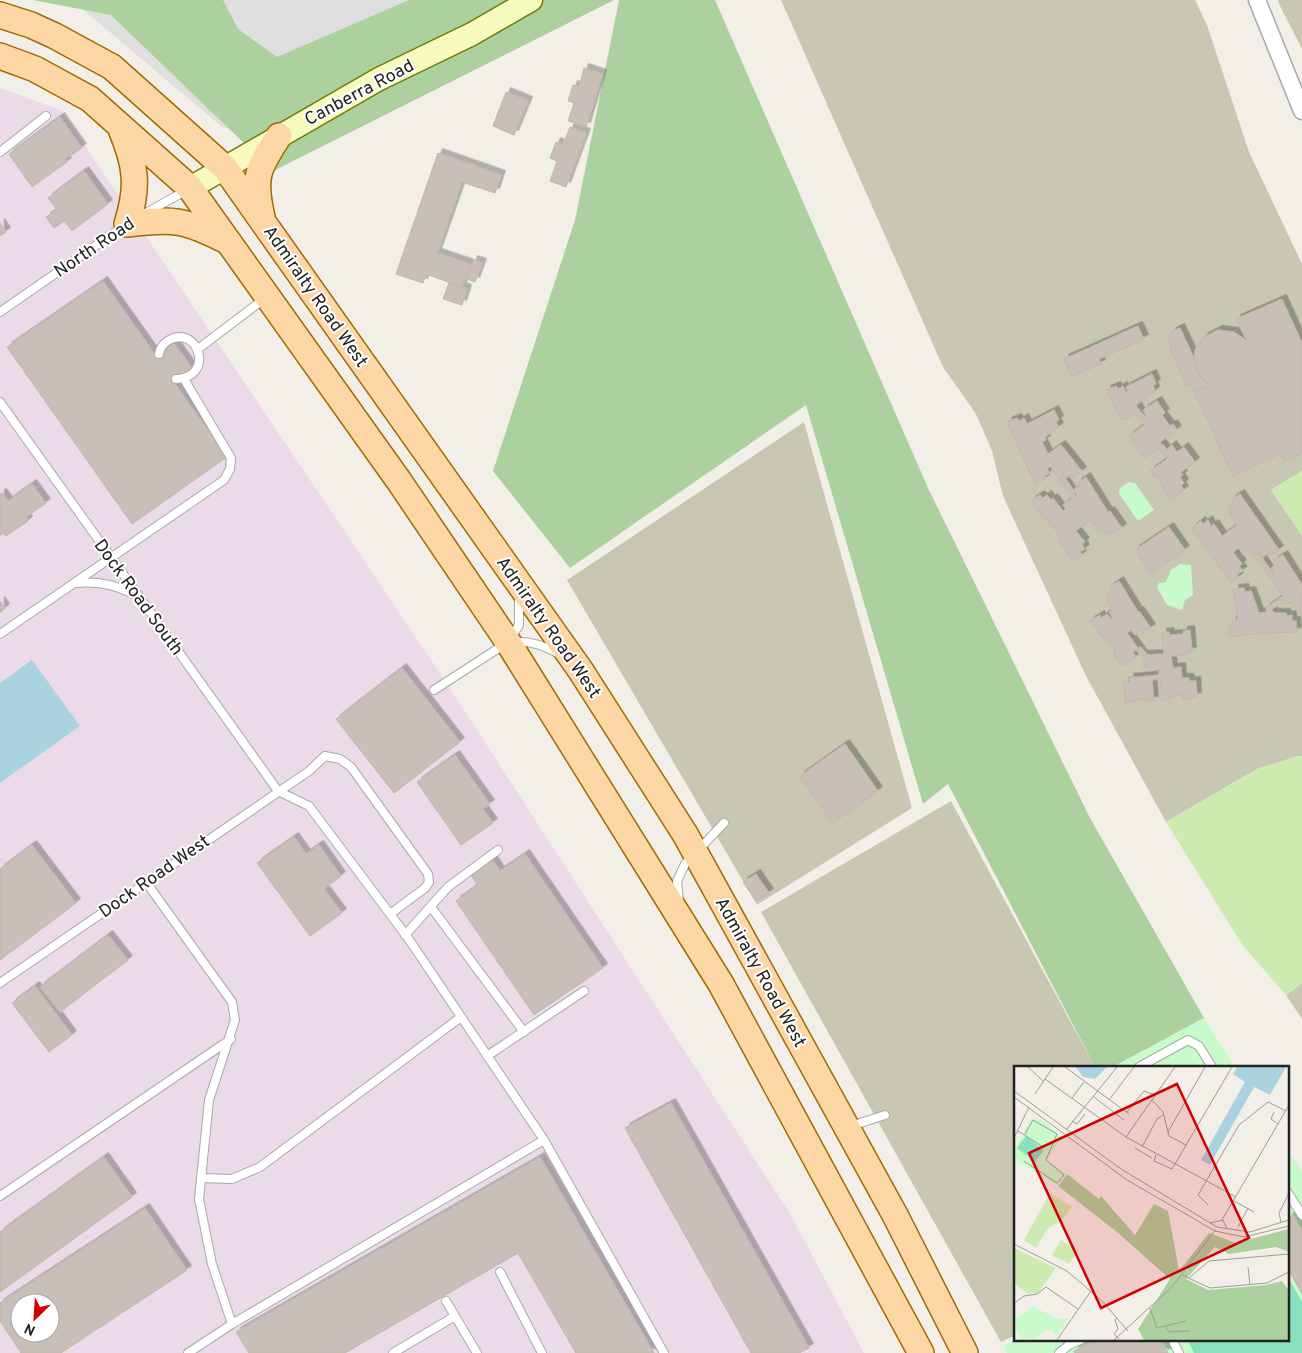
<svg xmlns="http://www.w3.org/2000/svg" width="1302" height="1353" font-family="Overpass,sans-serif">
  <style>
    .residential { fill: #e0dfdf }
    .industrial { fill: #ebdbe8; fill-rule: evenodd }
    .construction { fill: #c7c7b4 }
    .grass { fill: #cdebb0 }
    .forest { fill: #add19e }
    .park { fill: #c8facc }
    .pitch { fill: #88e0be }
    .water { fill: #aad3df }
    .building { fill: #c7bfb8; stroke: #c4b6ab; fill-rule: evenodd; filter: url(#shadow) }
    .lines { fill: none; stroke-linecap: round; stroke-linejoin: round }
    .lane-casing { stroke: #a9a9a9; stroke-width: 10 }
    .street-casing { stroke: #a9a9a9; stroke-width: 19 }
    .secondary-casing { stroke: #707d05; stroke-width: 25 }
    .primary-casing { stroke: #a06b00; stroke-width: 28 }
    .lane { stroke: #fff; stroke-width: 8 }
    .street { stroke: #fff; stroke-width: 16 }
    .secondary { stroke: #f7fabf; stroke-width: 22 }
    .primary { stroke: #fcd6a4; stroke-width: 25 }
    .labels { text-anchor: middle; stroke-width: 4; stroke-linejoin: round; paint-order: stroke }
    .street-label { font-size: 18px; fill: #222; stroke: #fff }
    .inset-road { fill: none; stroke: #9f9d99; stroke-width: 1 }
    .view { fill: #d40000; fill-opacity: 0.15; stroke: #d40000; stroke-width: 2.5 }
    .inset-edge { fill: none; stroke: #222; stroke-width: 2.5 }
  </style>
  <defs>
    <filter id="shadow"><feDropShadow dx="4.5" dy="-4.5" stdDeviation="0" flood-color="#0004"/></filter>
  </defs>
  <rect width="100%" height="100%" fill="#f2efe9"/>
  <path class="residential" d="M53 0H470L244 130 222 127 80 7Z"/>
  <path class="industrial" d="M0 88 61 110 446 682 792 1217 864 1353H0ZM20 1303H50V1333H20Z"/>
  <path class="construction" d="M781 0H1195L1207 25 1249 152 1302 264V471L1271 490 1302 535V756L1257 769 1166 822 1086 676 1003 496 992 451 976 414 943 367Z
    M1278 0H1302V49L1280 6Z
    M804 422 912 808 757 905 567 580Z
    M951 801 1095 1067H1016V1335L1001 1342 761 912Z
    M1302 983V1019L1286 995Z"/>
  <path class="grass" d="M1302 471V535L1271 490Z
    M1297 756H1302V983L1286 995 1243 946 1166 822 1257 769Z"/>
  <path class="forest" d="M33 0H223L238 29 277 57 409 0H614L273 171 111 15Z
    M619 0H715L928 488 1090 818 1204 1018 1113 1067H1095L948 784 923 804 806 405 570 568 493 471 575 220Z"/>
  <path class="park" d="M1129 482 1135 483 1154 510 1138 521 1119 494 1120 488Z
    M1180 564 1191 565 1193 595 1185 600 1182 610 1167 605 1157 587 1159 583 1166 582 1171 570Z
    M1204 1018 1235 1067H1113Z
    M1288 1150 1302 1171V1353H1007L1003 1346 1017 1339H1288Z"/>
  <path class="pitch" d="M1288 1277 1302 1302V1353H1194L1187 1339H1288Z"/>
  <path class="water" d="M32 660 80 726 0 783V683Z"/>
  <path class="building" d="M584 68 602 74 586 127 568 121 574 103 568 101 573 85 579 87Z
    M506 92 528 101 514 135 493 126Z
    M60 117 82 148 65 159 67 162 32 187 9 154Z
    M570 127 586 133 566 187 550 181 557 161 550 158 556 142 563 145Z
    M438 153 501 175 495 193 462 182 437 253 470 264 462 287 426 274 423 283 396 274Z
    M84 171 108 204 72 231 64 221 54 228 46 217 57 210 48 198Z
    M0 223 6 232 0 236Z
    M473 260 482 263 475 282 467 279Z
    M103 281 156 356 174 343 192 368 173 381 227 457 132 524 7 347Z
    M449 283 467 289 462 305 443 299Z
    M1282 299 1302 343V453L1284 461 1280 454 1233 476 1194 391 1209 385 1198 373 1194 358 1195 350 1204 337 1218 330 1234 332 1247 341 1236 319Z
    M1138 326 1144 339 1099 359 1101 364 1072 376 1064 359Z
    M1180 328 1194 358 1198 373 1209 385 1194 391 1191 384 1187 386 1170 349 1172 348 1168 338 1173 331Z
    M1152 374 1156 384 1153 385 1155 391 1136 405 1139 410 1143 417 1146 415 1143 410 1157 401 1165 413 1162 415 1170 426 1173 424 1177 430 1160 442 1166 450 1172 445 1177 452 1184 447 1195 462 1181 472 1183 475 1180 477 1184 483 1181 486 1184 490 1170 500 1157 475 1154 477 1150 471 1167 459 1159 448 1144 458 1129 436 1144 425 1136 414 1122 420 1106 390 1116 386 1118 389 1123 386 1126 392 1128 391 1126 387Z
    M1054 410 1059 420 1056 422 1059 427 1045 437 1046 440 1042 442 1048 454 1061 445 1082 471 1073 478 1072 475 1066 478 1063 473 1060 475 1075 496 1077 495 1074 489 1079 486 1077 483 1086 477 1108 512 1110 511 1122 528 1113 534 1111 531 1106 535 1102 530 1100 532 1091 520 1078 529 1076 531 1085 542 1082 544 1085 549 1080 552 1082 555 1073 561 1061 544 1057 532 1045 517 1043 518 1031 501 1040 495 1043 498 1047 495 1051 500 1053 498 1063 511 1066 509 1063 505 1072 498 1051 467 1047 468 1049 473 1044 476 1045 479 1035 484 1007 422 1017 418 1019 421 1024 418 1027 424Z
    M32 484 46 503 26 517 28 521 6 536 4 533 0 535V494L2 493 8 501Z
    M1240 494 1279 550 1270 556 1268 553 1263 557 1259 552 1257 553 1272 574 1274 573 1271 568 1276 564 1274 561 1283 555 1302 585V613L1299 614 1291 602 1288 604 1285 600 1271 610 1275 613H1286L1287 616 1292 615V621H1296L1297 632 1250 634 1229 637V626H1232V620H1238L1234 589 1244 588 1245 592 1251 591 1259 613 1267 612 1266 608 1283 596 1250 550 1243 555 1239 548 1233 552 1242 564 1239 566 1243 571 1237 574 1239 577 1231 583 1192 528 1201 521 1203 524 1208 520 1211 526 1214 524 1222 536 1237 525 1229 513 1231 512 1228 507 1233 503 1231 500Z
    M1169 527 1185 550 1151 573 1135 550Z
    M1119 581 1138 612 1139 611 1151 628 1142 634 1140 631 1135 635 1131 630 1127 633 1143 655 1164 654 1162 633 1169 632 1170 635 1183 634V631L1190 630 1192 652H1186V655L1171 656 1173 668 1181 667 1182 678H1189L1190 681H1196L1197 697 1183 699 1182 695 1169 697V700H1162L1160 679 1152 680 1154 701H1146V698L1125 703 1124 682H1130L1129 678 1159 675V669L1144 667V659L1136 650 1133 652 1136 657 1122 666 1114 655 1116 653 1113 647 1104 637 1103 638 1090 621 1100 615 1101 618 1107 614 1111 619 1113 618 1109 612 1113 610 1107 601 1110 599 1107 594 1112 590 1109 588Z
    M0 601 5 608 0 613Z
    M402 668 460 742 394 793 336 719Z
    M845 744 878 791 833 823 800 776Z
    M455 755 490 804 483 809 493 823 461 845 417 782Z
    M294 837 306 854 319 845 341 876 324 889 342 913 310 936 257 863Z
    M32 845 76 903 0 960V869Z
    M525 854 603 968 534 1015 456 901 478 885 470 874 492 859 500 871Z
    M756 874 769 893 756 901 743 882Z
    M108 935 128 960 60 1012 40 987Z
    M35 986 72 1035 49 1052 12 1003Z
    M671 1103 809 1348 799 1353H751L625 1128Z
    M104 1157 132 1197 0 1292V1232Z
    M540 1157 654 1353H576L518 1253 345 1353H249L236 1332Z
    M145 1208 187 1270 61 1353H21L0 1321V1303ZM20 1303H50V1333H20Z
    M1293 1215 1302 1232V1294L1288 1269V1218Z
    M1096 1339H1161L1168 1353H1075L1074 1351Z"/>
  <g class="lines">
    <g class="lane-casing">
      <path id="lane" d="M0 152 46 116
        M144 214 187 190
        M0 312 124 226
        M198 349 264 299
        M159 354C160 347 165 342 171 339 200 327 214 378 176 379
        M0 402 278 791 309 806 408 938 544 1140 664 1353
        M76 583C100 581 116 585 137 596
        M0 634 224 480 230 469 231 458 184 379
        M513 642C531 641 543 645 559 654
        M434 690 508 642 519 625V597
        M146 882 232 1002 235 1020 209 1100 199 1199 212 1264 232 1324
        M679 901 677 881 685 864 724 823
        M431 907 524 1032
        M405 935 448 887 498 850
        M0 983 309 771 325 756 340 759 351 767 428 874 429 882 425 888 390 914
        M487 1056 584 991
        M1139 1067 1188 1040 1199 1046 1212 1067
        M851 1126 885 1115
        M201 1178 232 1179 260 1167 461 1017
        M1288 1193 1302 1215
        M0 1196 231 1039
        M500 1272 542 1353
        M446 1301 477 1353
        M1172 1339 1179 1353
        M188 1353 232 1324 544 1140
        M393 1353 455 1316
        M1059 1353 1069 1345 1082 1339"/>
    </g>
    <g class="street-casing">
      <path id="street" d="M1257 0 1302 111"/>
    </g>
    <g class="secondary-casing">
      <path id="secondary" d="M190 188 379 79 472 34 531 0"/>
    </g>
    <g class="primary-casing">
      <path id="primary" d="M0 15 31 25 55 36 112 67 225 168 263 222 581 671 685 834 895 1215 965 1353
        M0 56 35 69 90 99 190 188 399 481 508 642 721 984 921 1353
        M121 129C136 165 139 186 127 224 175 218 185 220 227 241
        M262 217C253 178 257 169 279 136"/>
    </g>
    <use href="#lane" class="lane"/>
    <use href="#street" class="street"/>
    <use href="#secondary" class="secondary"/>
    <use href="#primary" class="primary"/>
  </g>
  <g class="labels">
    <g class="street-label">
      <text transform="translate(359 92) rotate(-28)" y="6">Canberra Road</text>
      <text transform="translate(94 247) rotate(-34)" y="6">North Road</text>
      <text transform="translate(316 296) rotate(55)" y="6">Admiralty Road West</text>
      <text transform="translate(139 597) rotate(54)" y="6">Dock Road South</text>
      <text transform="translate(549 627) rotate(55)" y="6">Admiralty Road West</text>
      <text transform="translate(154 876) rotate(-35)" y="6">Dock Road West</text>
      <text transform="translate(761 972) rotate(61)" y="6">Admiralty Road West</text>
    </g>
  </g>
  <g transform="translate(1014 1066)">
    <rect width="275" height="275" fill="#f2efe9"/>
    <path d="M36 127 58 141 47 155 34 162 22 182 10 174ZM47 174 64 184 55 198 38 189ZM0 182 42 202 24 227 14 228 0 217Z" fill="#cdebb0"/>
    <path d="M53 108 85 133 87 130 121 169 140 138 154 145 165 205 195 167 222 177 275 163V186L262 181 215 188 201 181 172 213 194 224 252 219 268 215 275 225V274H130L124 263 156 213 103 166 44 120Z" fill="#add19e"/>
    <path d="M27 53 49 72 32 94 53 108 44 120 0 93V86L16 54ZM19 240 43 253 55 252 42 271 39 265 32 263 21 274 7 272 2 263V253Z" fill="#c8facc"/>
    <path d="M12 70 30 84 21 96 3 82Z" fill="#88e0be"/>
    <path d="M62 1H93L81 13 69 11ZM223 1H272L256 29 240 21 196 99 187 94 231 16 219 8Z" fill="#aad3df"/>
    <path class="inset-road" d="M14 1 29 15M51 1 115 48M31 13 112 71 222 131M0 25 107 103 203 161 236 166 275 154M21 28 39 1M0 31 113 114 201 165 230 171 275 160M80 31 110 54M58 32 70 16M95 34 120 1M138 34 149 46 155 70 172 79M113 46 130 25 141 29M260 46 257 53 264 58M58 55 63 58 71 48M52 64 103 1M4 65 31 82M154 66 191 1M112 71 161 1M0 72 15 41M128 81 143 53 149 49M121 82 138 92M142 89 140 95 158 103 218 1M10 95 43 117 50 109 32 94 43 68 19 54 11 68M220 135 240 146M194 139 184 129 225 59 254 36 272 45M208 154 275 39M267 156 265 147 275 127M196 157 209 154 213 163M224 161 234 142M0 178 53 205 88 235 114 265M234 201 236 219M168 209 196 222 253 217 275 206M175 212 195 195 275 188M0 237 10 230 23 228 32 221 64 243M136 242 143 262 172 255M103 252 101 254 104 263 100 268 105 273M152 260 155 266 176 265M43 274 77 225M100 274 158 221 202 163"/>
    <path class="view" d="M163 18 235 172 87 242 15 87Z"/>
    <rect width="275" height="275" class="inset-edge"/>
  </g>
  <g transform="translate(35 1318) rotate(205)"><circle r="24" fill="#ffffff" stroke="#a7a7a7"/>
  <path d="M0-4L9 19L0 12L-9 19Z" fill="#d40000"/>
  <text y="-8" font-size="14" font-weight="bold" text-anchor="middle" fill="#222222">N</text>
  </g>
</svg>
